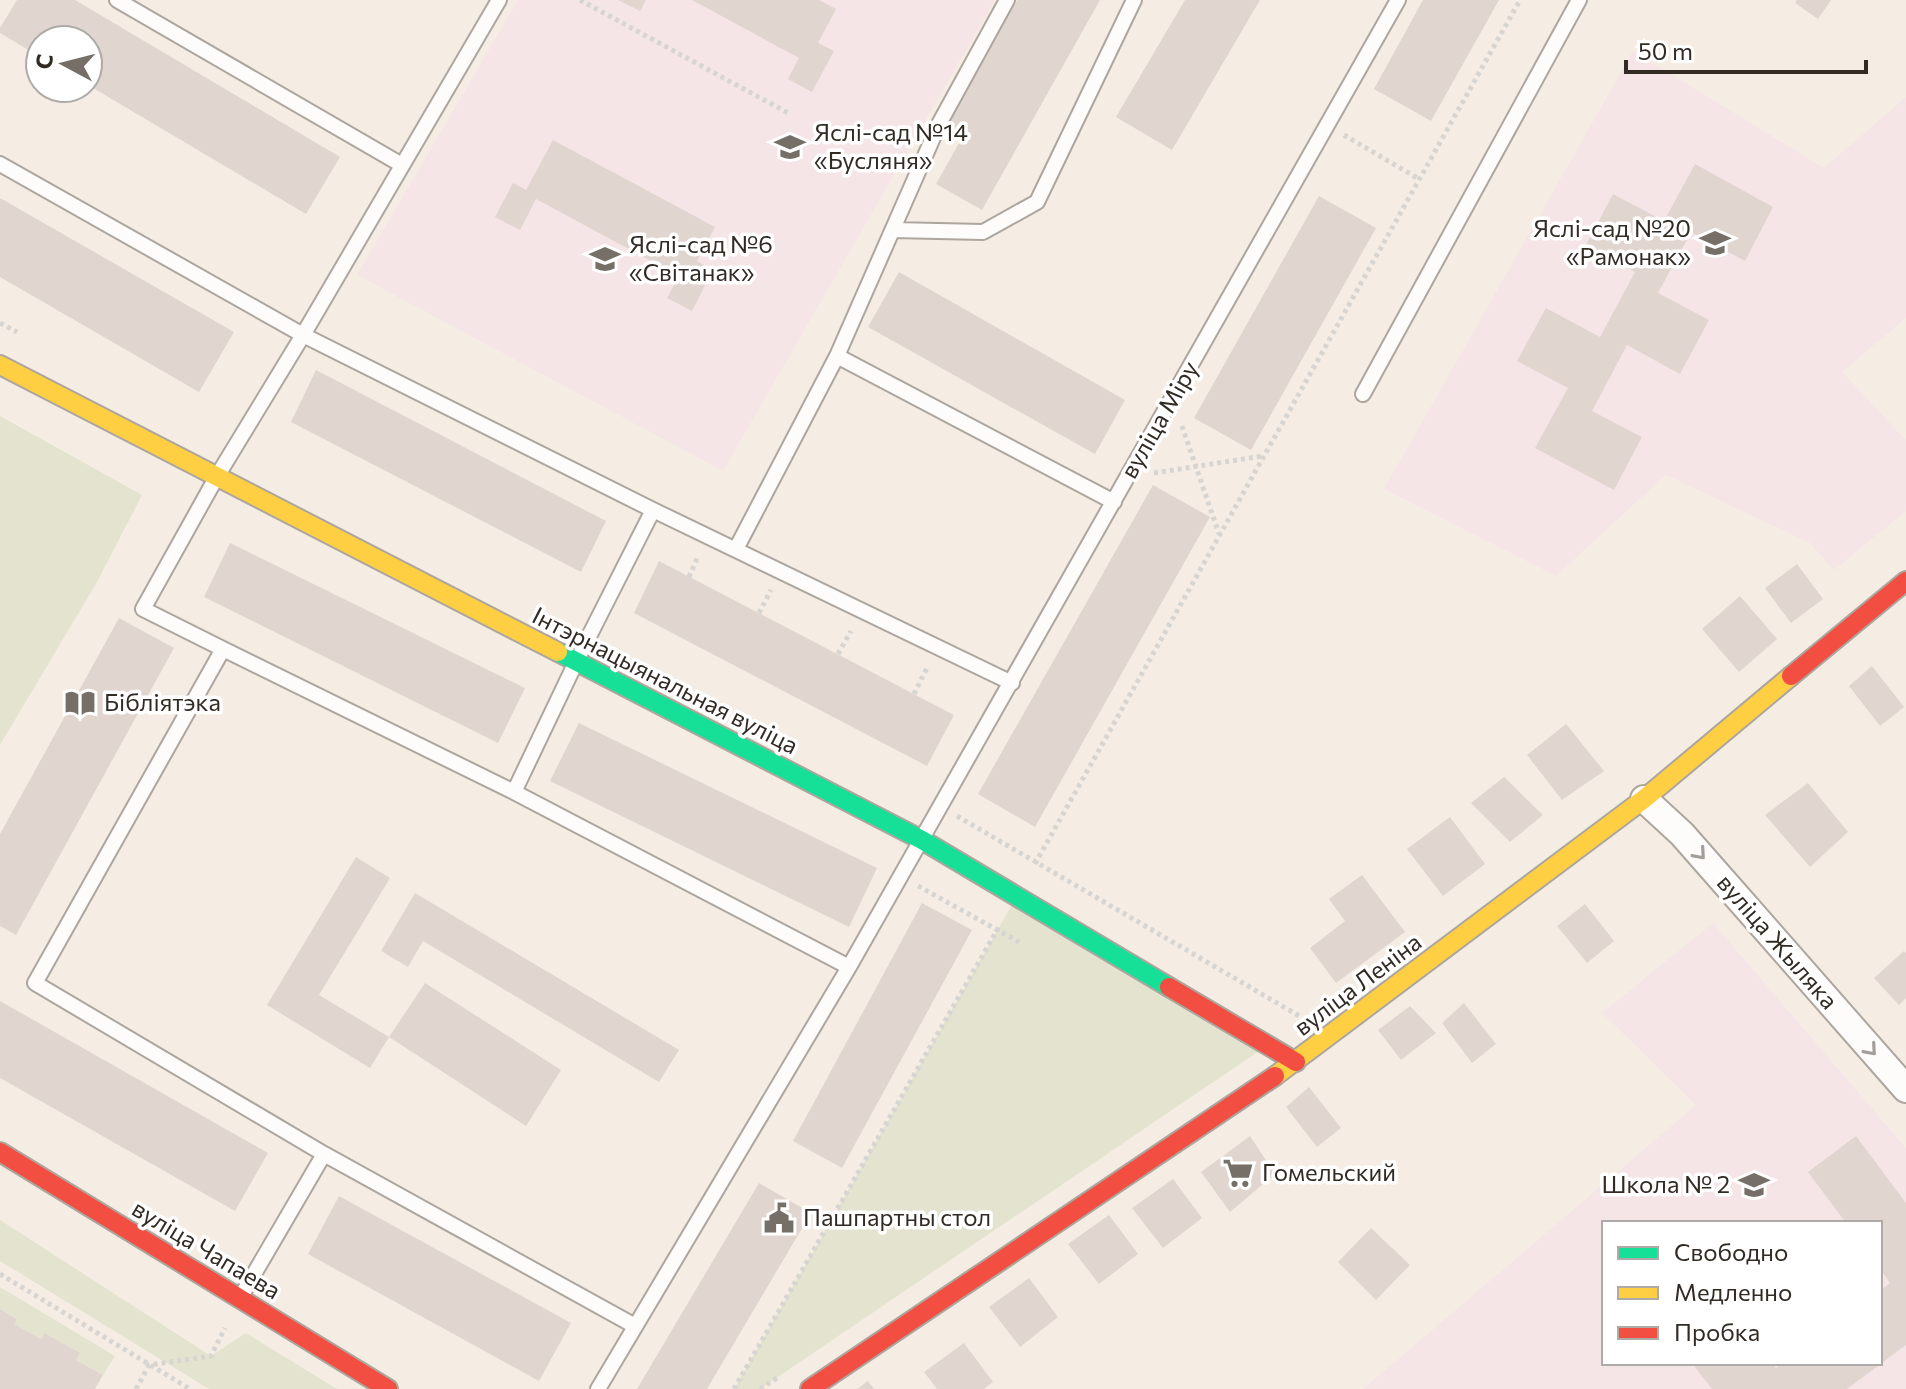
<svg xmlns="http://www.w3.org/2000/svg" width="1906" height="1389" font-family="Commissioner,sans-serif">
  <style>
    .education { fill: #f5e5e7; fill-rule: evenodd }
    .green { fill: #e3e3d0 }
    .building { fill: #e1d5cf }
    .lines { fill: none; stroke-linecap: round; stroke-linejoin: round }
    .lane-casing { stroke: #aca69e; stroke-width: 18 }
    .street-casing { stroke: #aca69e; stroke-width: 30 }
    .fast-casing { stroke: #aca69e; stroke-width: 22 }
    .slow-casing { stroke: #aca69e; stroke-width: 22 }
    .jam-casing { stroke: #aca69e; stroke-width: 22 }
    .path { stroke: #d7d5d2; stroke-width: 5; stroke-dasharray: 4 4; stroke-linecap: butt }
    .lane { stroke: #fefcfb; stroke-width: 14 }
    .street { stroke: #fefcfb; stroke-width: 26 }
    .fast { stroke: #16e098; stroke-width: 18 }
    .slow { stroke: #ffcf43; stroke-width: 18 }
    .jam { stroke: #f24e42; stroke-width: 18 }
    .oneway { stroke: #a29e9a }
    .labels { text-anchor: middle; stroke-width: 7; stroke-linejoin: round; paint-order: stroke }
    .poi-label { font-size: 24px; fill: #312b24; stroke: #fff; text-anchor: start }
    .street-label { font-size: 24px; fill: #312b24; stroke: #fff }
  </style>
  <rect width="100%" height="100%" fill="#f5ede3"/>
  <path class="education" d="M518 0H995L723 471 357 275Z
    M1633 51 1824 168 1906 97V318L1842 372 1906 440V511L1834 570 1810 543 1666 475 1556 576 1384 489Z
    M1713 923 1906 1148V1389H1363L1696 1105 1602 1013ZM1604 1223H1880V1363H1604Z"/>
  <path class="green" d="M0 416 142 495 97 582 0 745Z
    M1017 896 1268 1045 760 1389H734Z
    M0 1220 211 1356 246 1333 337 1389H209L0 1261Z
    M0 1287 115 1356 103 1375 76 1360 44 1333 41 1339 14 1324 16 1318 0 1309Z"/>
  <path class="building" d="M17 0H75L340 157 306 214 88 85V40H40V57L0 33V28Z
    M618 0H646L640 11Z
    M692 0H819L836 9 818 43 834 51 812 92 788 79 799 58Z
    M1017 0H1100L982 210 936 184 964 134 946 124Z
    M1185 0H1260L1172 150 1116 117Z
    M1423 0H1499L1431 121 1374 89Z
    M1797 0H1831L1818 19 1795 3Z
    M553 140 715 227 697 261 713 270 692 311 667 298 679 276 536 199 520 230 495 217 513 183 526 190Z
    M1695 164 1773 207 1745 261 1691 232 1658 293 1709 320 1680 374 1627 345 1592 411 1642 437 1614 490 1535 448 1568 388 1517 361 1546 308 1600 337 1635 272 1586 245 1613 194 1664 221Z
    M1319 196 1376 228 1251 450 1194 418Z
    M0 198 234 332 199 392 0 277Z
    M899 272 1125 400 1095 454 868 327Z
    M316 370 606 521 581 572 291 422Z
    M1153 485 1210 517 1035 827 978 794Z
    M230 543 525 688 498 743 204 597Z
    M659 561 954 715 927 766 634 613Z
    M1797 564 1823 599 1791 623 1765 588Z
    M1740 596 1777 639 1739 672 1702 629Z
    M119 618 174 648 16 935 0 926V834Z
    M1872 666 1904 707 1880 726 1849 686Z
    M579 723 877 868 849 927 550 781Z
    M1566 724 1604 771 1562 800 1527 755Z
    M1504 777 1543 815 1510 842 1471 803Z
    M1808 783 1848 832 1810 867 1765 815Z
    M1450 817 1485 864 1443 896 1407 849Z
    M356 857 390 878 319 995 389 1037 370 1068 267 1005Z
    M1362 875 1405 932 1336 983 1310 948 1345 921 1329 899Z
    M415 893 679 1050 659 1082 423 941 408 967 381 951Z
    M922 903 972 930 842 1168 793 1141Z
    M1585 904 1614 941 1587 963 1557 926Z
    M1904 951 1906 953V998L1899 1005 1874 978Z
    M425 983 561 1070 526 1126 389 1037Z
    M0 1001 268 1153 235 1211 0 1078Z
    M1464 1003 1496 1044 1472 1063 1442 1023Z
    M1410 1006 1436 1033 1401 1060 1378 1030Z
    M1309 1087 1341 1128 1317 1147 1286 1107Z
    M1250 1136 1275 1174 1230 1212 1201 1172Z
    M1856 1136 1906 1203V1345L1847 1389H1712L1692 1363H1772L1776 1368 1783 1363H1880V1291L1890 1283 1880 1269V1223H1846L1808 1172Z
    M1173 1179 1202 1218 1163 1248 1132 1208Z
    M759 1183 811 1213 707 1389H637Z
    M339 1196 571 1323 539 1381 308 1254Z
    M1109 1215 1138 1254 1099 1284 1068 1244Z
    M1371 1228 1410 1265 1376 1300 1338 1262Z
    M1029 1278 1058 1317 1020 1347 989 1307Z
    M0 1309 17 1319 14 1324 41 1339 44 1333 80 1353 76 1360 103 1375 95 1389H0Z
    M964 1343 993 1382 984 1389H937L924 1372Z
    M868 1381 874 1389H857Z"/>
  <g class="lines">
    <g class="lane-casing">
      <path id="lane" d="M117 0 402 165
        M0 164 303 335 653 510 1012 683
        M893 230 983 232 1037 202 1134 0
        M837 356 1114 502
        M1363 394 1579 0
        M736 549 837 356 939 124 1007 0
        M223 649 143 609 216 478 303 335 499 0
        M514 792 576 662 653 510
        M240 1298 324 1154
        M635 1326 324 1154 35 983 223 649 514 792 849 967
        M598 1389 849 967 1398 0"/>
    </g>
    <g class="street-casing">
      <path id="street" d="M1644 799 1682 834 1906 1089"/>
    </g>
    <g class="fast-casing">
      <path id="fast" d="M558 652 922 840 1169 987"/>
    </g>
    <g class="slow-casing">
      <path id="slow" d="M0 365 558 652
        M1275 1076 1644 799 1791 676"/>
    </g>
    <g class="jam-casing">
      <path id="jam" d="M1791 676 1906 581
        M1169 987 1296 1062
        M0 1152 388 1389
        M810 1389 1275 1076"/>
    </g>
    <path class="path" d="M580 0 790 114
      M1344 135 1419 179
      M0 323 17 332
      M1182 426 1219 534
      M1154 473 1263 456
      M689 577 698 556
      M759 613 771 590
      M838 654 851 631
      M914 694 928 666
      M957 816 1301 1017
      M1035 864 1520 0
      M918 886 1021 943
      M0 1274 190 1389
      M136 1389 149 1365 211 1356 225 1328
      M734 1389 1000 925
      M760 1389 777 1378"/>
    <use href="#lane" class="lane"/>
    <use href="#street" class="street"/>
    <use href="#fast" class="fast"/>
    <use href="#slow" class="slow"/>
    <use href="#jam" class="jam"/>
  </g>
  <defs><path id="oneway-chevron" d="M-2-3.5L2.5 0L-2 3.5" fill="none" stroke-width="1.6" stroke-linecap="round" stroke-linejoin="round" transform="scale(2)"/></defs>
  <g class="oneway">
    <use href="#oneway-chevron" transform="translate(1700 854) rotate(49)"/>
    <use href="#oneway-chevron" transform="translate(1871 1050) rotate(49)"/>
  </g>
  <defs>
    <g id="school-bare" transform="scale(2.4)"><path d="M0-5L7-2L0 1L-7-2ZM-4 1L0 2.5L4 1V4Q0 6-4 4Z" fill="#766f67" stroke="#fff" stroke-width="2.5" paint-order="stroke"/></g>
    <g id="library-bare" transform="scale(2.4)"><path d="M-6-4Q-3-5.5-.7-3.5V5Q-3 3-6 4ZM6-4Q3-5.5 .7-3.5V5Q3 3 6 4Z" fill="#766f67" stroke="#fff" stroke-width="2.5" paint-order="stroke"/></g>
    <g id="supermarket-bare" transform="scale(2.4)"><path d="M-6-5.5h2.5l.6 2H6L4.5 2H-2.5L-4.4-4H-6ZM-1.5 3.2a1.3 1.3 0 1 0 .1 0ZM3 3.2a1.3 1.3 0 1 0 .1 0Z" fill="#766f67" stroke="#fff" stroke-width="2.5" paint-order="stroke"/></g>
    <g id="civic-bare" transform="scale(2.4)"><path d="M-.6-6.5H3V-4.5H.6V-3L4-1V1h2V6H-6V1h2V-1L-.6-3ZM-1.2 2.5V6h2.4V2.5Z" fill="#766f67" stroke="#fff" stroke-width="2.5" paint-order="stroke"/></g>
  </defs>
  <g fill-rule="evenodd">
    <use href="#school-bare" x="790" y="147"/>
    <use href="#school-bare" x="1715" y="243"/>
    <use href="#school-bare" x="605" y="259"/>
    <use href="#library-bare" x="80" y="703"/>
    <use href="#supermarket-bare" x="1238" y="1173"/>
    <use href="#school-bare" x="1754" y="1185"/>
    <use href="#civic-bare" x="779" y="1218"/>
  </g>
  <g class="labels">
    <g class="poi-label">
      <text x="814" y="141">Яслі-сад №14<tspan x="814" dy="28">«Бусляня»</tspan></text>
      <text x="1691" y="237" text-anchor="end">Яслі-сад №20<tspan x="1691" dy="28">«Рамонак»</tspan></text>
      <text x="629" y="253">Яслі-сад №6<tspan x="629" dy="28">«Світанак»</tspan></text>
      <text x="104" y="711">Бібліятэка</text>
      <text x="1262" y="1181">Гомельский</text>
      <text x="1730" y="1193" text-anchor="end">Школа № 2</text>
      <text x="803" y="1226">Пашпартны стол</text>
    </g>
    <g class="street-label">
      <text transform="translate(1160 420) rotate(-60)" y="8">вуліца Міру</text>
      <text transform="translate(665 681) rotate(27)" y="8">Інтэрнацыянальная вуліца</text>
      <text transform="translate(1777 942) rotate(49)" y="8">вуліца Жыляка</text>
      <text transform="translate(1358 985) rotate(-37)" y="8">вуліца Леніна</text>
      <text transform="translate(206 1250) rotate(31)" y="8">вуліца Чапаева</text>
    </g>
  </g>
  <rect x="1602" y="1221" width="280" height="144" fill="#ffffff" stroke="#adaaa7" stroke-width="2"/>
  <rect x="1618" y="1247" width="40" height="12" fill="#16e098" stroke="#adaaa7" stroke-width="2"/>
  <text x="1674" y="1261" font-size="24" fill="#312b24">Свободно</text>
  <rect x="1618" y="1287" width="40" height="12" fill="#ffcf43" stroke="#adaaa7" stroke-width="2"/>
  <text x="1674" y="1301" font-size="24" fill="#312b24">Медленно</text>
  <rect x="1618" y="1327" width="40" height="12" fill="#f24e42" stroke="#adaaa7" stroke-width="2"/>
  <text x="1674" y="1341" font-size="24" fill="#312b24">Пробка</text>
  <g transform="translate(64 64) rotate(277)"><circle r="38" fill="#ffffff" stroke="#adaaa7" stroke-width="2"/>
  <path d="M0-6L14 30L0 20L-14 30Z" fill="#766f67"/>
  <text y="-12" font-size="22" font-weight="bold" text-anchor="middle" fill="#312b24">С</text>
  </g>
  <path d="M1626 60v12h240v-12" fill="none" stroke="#312b24" stroke-width="4"/>
  <text x="1638" y="60" font-size="24" fill="#312b24" stroke="#ffffff" stroke-width="6" paint-order="stroke">50 m</text>
</svg>
